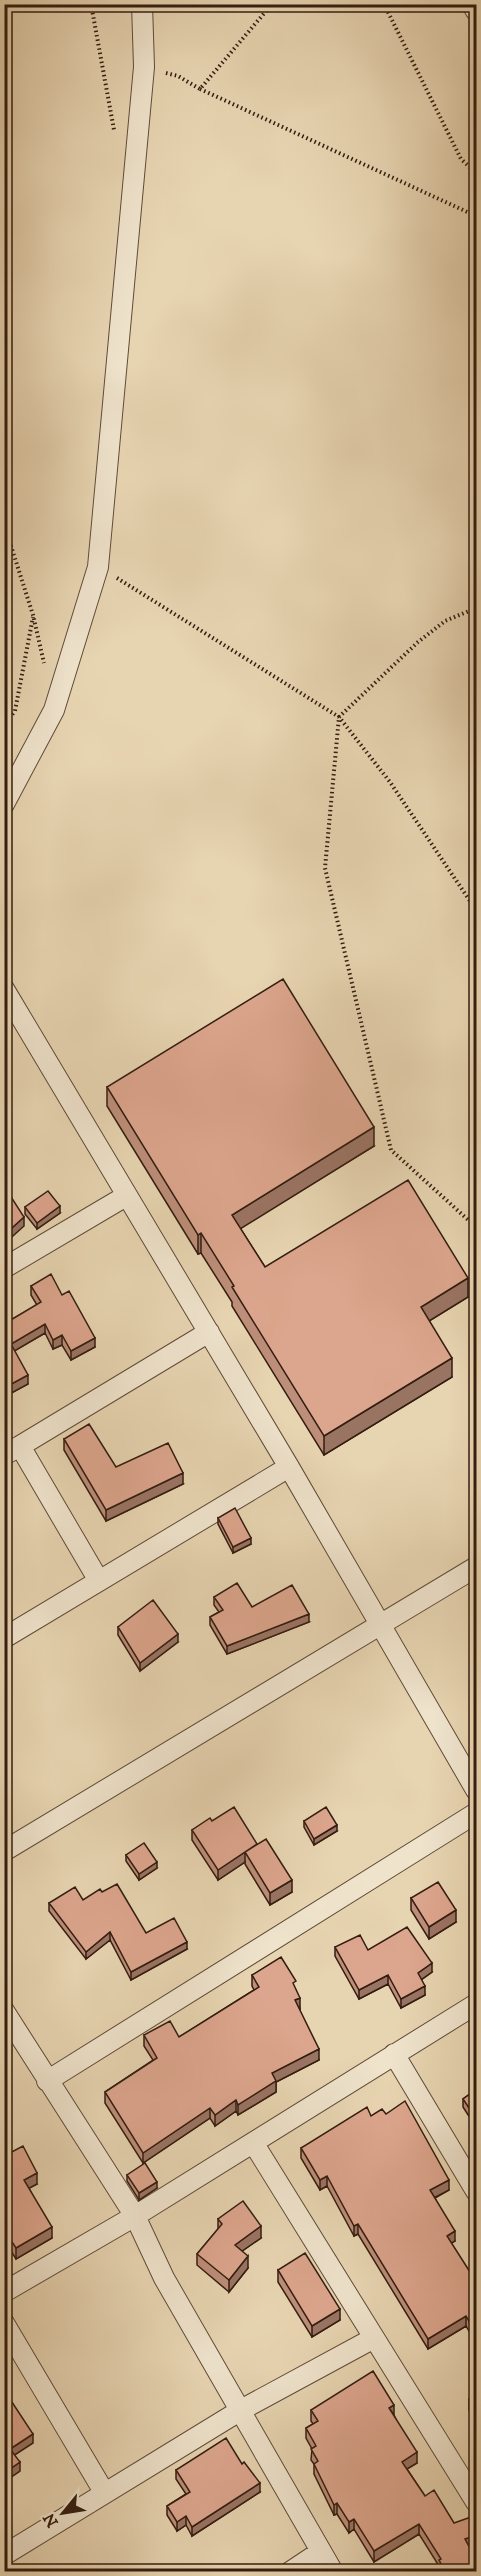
<svg xmlns="http://www.w3.org/2000/svg" width="481" height="2576" font-family="'IM FELL DW Pica',serif">
  <style>
    .lines { fill: none; stroke-linecap: round; stroke-linejoin: round }
    .minor-casing { stroke: #604b38; stroke-width: 22 }
    .path { stroke: #331d10; stroke-width: 4; stroke-dasharray: 1.5 3; stroke-linecap: butt }
    .minor { stroke: #efe3cc; stroke-width: 20 }
    .wall { fill: #bd8e79; stroke: #331d10; stroke-width: 1.5 }
    .shaded-wall { fill: #9a7463; stroke: #331d10; stroke-width: 1.5 }
    .building { fill: #dca58d; stroke: #331d10; stroke-width: 1.5 }
  </style>
  <rect width="100%" height="100%" fill="#e7d4b1"/>
  <filter id="stains"><feTurbulence type="fractalNoise" baseFrequency=".00333" numOctaves="4"/><feColorMatrix values="0 0 0 0 .2 0 0 0 0 .09 0 0 0 0 .02 0 0 0 .5 -.17"/></filter>
  <radialGradient id="worn" r=".72"><stop offset=".6" stop-color="#630" stop-opacity="0"/><stop offset="1" stop-color="#630" stop-opacity=".3"/></radialGradient>
  <g class="lines">
    <g class="minor-casing">
      <path id="minor" d="M472 4 476 11
        M4 804 54 710 98 567 144 67 142 4
        M4 989 289 1467 476 1790
        M4 1268 126 1196
        M20 1446 209 1332
        M4 1455 20 1446 99 1581
        M4 1638 289 1467
        M4 1851 476 1567
        M4 2011 135 2216 164 2278 333 2572
        M394 2054 476 2191
        M47 2081 476 1813
        M254 2144 476 2502
        M4 2292 135 2216 476 2004
        M4 2323 104 2492
        M4 2555 241 2410 374 2338
        M290 2572 320 2552"/>
    </g>
    <path class="path" d="M91 4 114 130
      M384 4 461 159 476 173
      M166 73 178 76 200 89 272 4
      M200 89 476 216
      M4 524 33 615 44 663
      M117 578 339 717 390 782 476 910
      M476 608 445 621 418 642 339 717 325 868 391 1150 476 1227
      M4 725 15 711 33 617"/>
    <use href="#minor" class="minor"/>
  </g>
  <path class="wall" d="M107 1087 374 1146 240 1228 265 1267 468 1297 429 1321 452 1377 324 1455 232 1306V1302L201 1253 198 1254 107 1106Z
    M25 1207 60 1213 37 1229 25 1214Z
    M31 1286 62 1295 95 1347 71 1360 62 1345 53 1349 45 1333 14 1351 28 1384 4 1397V1324L37 1305 31 1295Z
    M64 1439 116 1467 183 1484 106 1521 64 1450Z
    M218 1518 251 1544 233 1553 218 1524Z
    M214 1597 309 1622 227 1654 210 1625V1617L219 1612 214 1605Z
    M118 1627 178 1642 140 1671 118 1635Z
    M212 1821 257 1845 292 1892 270 1905 245 1864V1862L218 1880 192 1840V1830Z
    M304 1821 337 1831 314 1845 304 1827Z
    M126 1855 157 1868 139 1880 126 1861Z
    M102 1892 146 1933 187 1949 131 1980 110 1940 86 1959 49 1911V1903L83 1900Z
    M411 1898 456 1922 429 1939 411 1910Z
    M335 1947 368 1950 432 1972 421 1980 425 1995 401 2008 388 1984 359 1999 335 1956Z
    M477 1947V1973L470 1962V1950Z
    M252 1975 296 1990 300 2009H299L319 2060 276 2082V2092L238 2115 236 2111 215 2126 210 2118 143 2163 105 2103V2092L153 2060 144 2046V2035L179 2037 254 1990 252 1986Z
    M477 2089V2129L463 2107V2099Z
    M386 2114 449 2190 435 2198 455 2241 451 2243 477 2283 474 2340 466 2326 428 2349 358 2234 354 2236 327 2186 320 2190 301 2158V2148L371 2116Z
    M4 2156 37 2184 29 2188 52 2238 16 2259 4 2240Z
    M127 2175 157 2188 139 2200 127 2181Z
    M218 2219 261 2238 242 2251 248 2268 229 2292 197 2265V2254L218 2229Z
    M278 2270 340 2320 312 2337 278 2282Z
    M477 2394V2423L469 2410V2399Z
    M311 2410 394 2415 417 2463 407 2469 425 2496 454 2523 477 2533V2546L470 2548 477 2571H440L439 2566 419 2534 374 2562 354 2529 349 2533 337 2514 334 2515 314 2474V2464L311 2460 312 2449 306 2438V2428L313 2424 311 2421Z
    M176 2470 260 2492 192 2536 186 2525 177 2531 167 2515V2506L186 2494 176 2479Z"/>
  <path class="shaded-wall" d="M374 1127V1146L232 1234V1215Z
    M60 1206V1213L37 1229V1223Z
    M24 1217V1226L4 1244V1235Z
    M201 1233V1253L198 1254V1235Z
    M468 1278V1297L421 1326V1307Z
    M45 1324V1333L11 1353V1344Z
    M62 1335V1345L53 1349V1340Z
    M95 1338V1347L71 1360V1351Z
    M452 1358V1377L324 1455V1436Z
    M28 1375V1384L4 1397V1388Z
    M183 1473V1484L106 1521V1510Z
    M251 1538V1544L233 1553V1547Z
    M309 1614V1622L227 1654V1646Z
    M178 1634V1642L140 1671V1663Z
    M337 1825V1831L314 1845V1839Z
    M245 1852V1862L218 1880V1870Z
    M157 1862V1868L139 1880V1874Z
    M292 1880V1892L270 1905V1893Z
    M456 1910V1922L429 1939V1927Z
    M110 1932V1940L86 1959V1952Z
    M187 1942V1949L131 1980V1972Z
    M432 1963V1972L418 1982V1973Z
    M388 1975V1984L359 1999V1990Z
    M425 1986V1995L401 2008V1999Z
    M300 1998V2009L295 2011V2000Z
    M319 2049V2060L276 2082V2092L238 2115V2105L272 2073Z
    M236 2100V2111L215 2126V2115Z
    M210 2108V2118L143 2163V2153Z
    M37 2173V2184L24 2191V2180Z
    M327 2176V2186L320 2190V2180Z
    M449 2180V2190L430 2200V2190Z
    M157 2182V2188L139 2200V2193Z
    M358 2224V2234L354 2236V2226Z
    M261 2226V2238L235 2256V2245Z
    M52 2227V2238L16 2259V2248Z
    M455 2231V2241L447 2246V2236Z
    M248 2256V2268L229 2292V2280Z
    M340 2309V2320L312 2337V2326Z
    M466 2316V2326L428 2349V2339Z
    M477 2329V2338L474 2340V2330Z
    M394 2405V2415L389 2408Z
    M33 2434V2443L10 2458V2449Z
    M417 2452V2463L402 2472V2462Z
    M20 2462V2471L4 2482V2473Z
    M260 2483V2492L192 2536V2527Z
    M337 2503V2514L334 2515V2505Z
    M186 2516V2525L177 2531V2522Z
    M354 2519V2529L349 2533V2522Z
    M419 2524V2534L374 2562V2551Z
    M477 2535V2546L465 2550V2539Z"/>
  <path class="building" d="M283 979 374 1127 232 1215 265 1267 408 1180 468 1278 421 1307 452 1358 324 1436 232 1287 234 1286 201 1233 198 1235 107 1087Z
    M4 1186 24 1217 4 1235Z
    M48 1191 60 1206 37 1223 25 1207Z
    M51 1274 62 1295 69 1291 95 1338 71 1351 62 1335 53 1340 45 1324 11 1344 28 1375 4 1388V1324L41 1302 31 1286Z
    M89 1424 116 1467 168 1443 183 1473 106 1510 64 1439Z
    M235 1508 251 1538 233 1547 218 1518Z
    M237 1583 252 1607 292 1585 309 1614 227 1646 210 1617 223 1610 214 1597Z
    M153 1600 178 1634 140 1663 118 1627Z
    M234 1807 257 1844 218 1870 192 1830 210 1818 212 1821Z
    M326 1807 337 1825 314 1839 304 1821Z
    M266 1839 292 1880 270 1893 245 1852Z
    M144 1843 157 1862 139 1874 126 1855Z
    M438 1882 456 1910 429 1927 411 1898Z
    M117 1884 146 1933 174 1918 187 1942 131 1972 110 1932 86 1952 49 1903 75 1887 83 1900 100 1889 102 1892Z
    M407 1927 432 1963 418 1973 425 1986 401 1999 388 1975 359 1990 335 1947 360 1935 368 1950Z
    M477 1947V1961L470 1950Z
    M281 1957 296 1981 293 1983 300 1998 295 2000 319 2049 272 2073 276 2081 238 2105 236 2100 215 2115 210 2108 143 2153 105 2092 157 2058 144 2035 170 2021 179 2037 259 1987 252 1975Z
    M477 2089V2120L463 2099Z
    M405 2101 449 2180 430 2190 455 2231 447 2236 477 2283V2329L474 2330 466 2316 428 2339 358 2224 354 2226 327 2176 320 2180 301 2148 367 2107 371 2116 382 2109 386 2114Z
    M23 2146 37 2173 24 2180 52 2227 16 2248 4 2230V2156Z
    M145 2163 157 2182 139 2193 127 2175Z
    M243 2201 261 2226 235 2245 248 2256 229 2280 197 2254 222 2224 218 2219Z
    M305 2253 340 2309 312 2326 278 2270Z
    M373 2371 394 2405 389 2408 417 2452 402 2462 425 2496 434 2490 454 2523 471 2517 477 2533V2535L465 2539 477 2561V2571H445L439 2560 441 2559 419 2524 374 2551 354 2519 349 2522 337 2503 334 2505 314 2464 318 2461 311 2449 316 2446 306 2428 318 2421 311 2410Z
    M4 2390 33 2434 10 2449 20 2462 4 2473Z
    M477 2394V2412L469 2399Z
    M226 2438 242 2464 244 2462 260 2483 192 2527 186 2516 177 2522 167 2506 190 2492 176 2470Z"/>
  <rect width="481" height="2576" fill="none" stroke="#e7d4b1" stroke-width="24"/>
  <rect x="6" y="6" width="469" height="2564" fill="none" stroke="#331d10" stroke-width="3"/>
  <rect x="12" y="12" width="457" height="2552" fill="none" stroke="#331d10" stroke-width="1.5"/>
  <g transform="translate(63 2513) rotate(240)" stroke="#efe3cc" stroke-width="4.5" paint-order="stroke">
  <path d="M0-4.5L10 22L0 15L-10 22Z" fill="#331d10"/>
  <text y="-9" font-size="16" font-weight="bold" text-anchor="middle" fill="#331d10">N</text>
  </g>
  <rect width="100%" height="100%" filter="url(#stains)"/>
  <rect width="100%" height="100%" fill="url(#worn)"/>
</svg>
